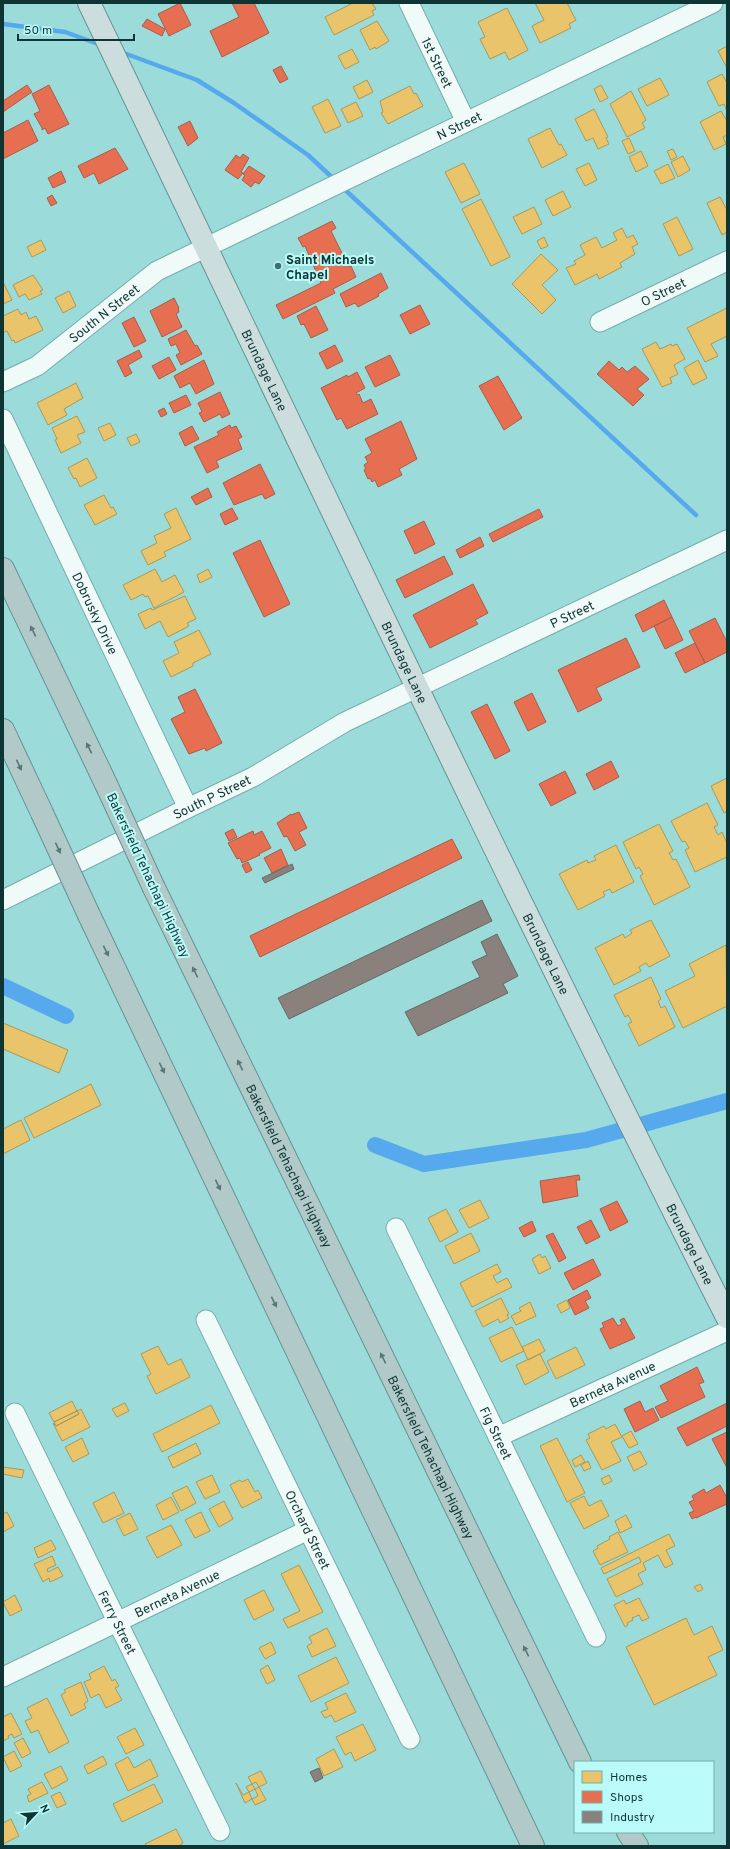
<svg xmlns="http://www.w3.org/2000/svg" width="730" height="1849" font-family="Overpass,sans-serif">
  <style>
    .homes { fill: #e9c46a; stroke: #a7995a }
    .shops { fill: #e76f51; stroke: #a65e48 }
    .industry { fill: #8a817c; stroke: #656a66 }
    .lines { fill: none; stroke-linecap: round; stroke-linejoin: round }
    .stream { stroke: #56a9ec; stroke-width: 4.5 }
    .canal { stroke: #56a9ec; stroke-width: 16 }
    .minor-casing { stroke: #76acab; stroke-width: 21 }
    .major-casing { stroke: #649392; stroke-width: 24 }
    .highway-casing { stroke: #649392; stroke-width: 24 }
    .minor { stroke: #f0faf9; stroke-width: 19 }
    .major { stroke: #cbdddd; stroke-width: 22 }
    .highway { stroke: #b1cac9; stroke-width: 22 }
    .highway-bridge-casing { stroke: #649392; stroke-width: 24; stroke-linecap: butt }
    .highway-bridge { stroke: #b1cac9; stroke-width: 22 }
    .oneway { fill: #577877 }
    .poi-dot { fill: #3f6f6e; stroke: #bafbf9; stroke-width: 1.5 }
    .labels { text-anchor: middle; stroke-width: 4; stroke-linejoin: round; paint-order: stroke }
    .street-label { font-size: 13px; fill: #0e3534; stroke: #bafbf9 }
    .poi-label { font-size: 13px; font-weight: bold; fill: #0e3534; stroke: #bafbf9; text-anchor: start }
  </style>
  <rect width="100%" height="100%" fill="#9bdcda"/>
  <path class="homes" d="M353 3H372L376 9 372 11 374 15 334 35 325 17Z
    M535 3H567L576 20 569 24 571 28 540 43 532 26 544 20Z
    M507 8 528 50 509 60 505 52 490 59 480 39 485 37 478 22Z
    M377 21 389 41 376 49 375 47 370 50 360 30Z
    M727 46V68L718 51Z
    M352 49 359 62 345 69 338 56Z
    M722 74 727 83V111L724 104 719 106 707 82Z
    M660 78 669 95 647 106 638 89Z
    M367 80 373 92 359 99 353 87Z
    M601 85 608 98 600 102 594 89Z
    M410 86 414 94 416 93 423 106 388 124 381 113 383 112 380 101Z
    M631 91 646 120 642 123 645 128 627 137 610 104Z
    M328 99 341 126 325 133 312 107Z
    M356 102 363 116 348 123 341 109Z
    M594 109 608 137 606 138 609 144 598 149 593 138 586 141 575 119Z
    M721 111 727 121V135L723 137 726 144 714 150 700 122Z
    M550 128 559 145 561 144 567 155 542 168 528 139Z
    M629 138 635 151 628 154 622 141Z
    M673 149 677 157 671 160 667 151Z
    M641 151 648 166 636 172 629 157Z
    M683 156 690 170 678 177 671 162Z
    M464 163 480 194 461 203 445 172Z
    M589 163 597 180 585 186 576 169Z
    M668 164 675 178 661 184 654 171Z
    M563 191 571 207 553 216 545 200Z
    M720 197 727 210V232L722 235 707 203Z
    M481 199 510 257 491 266 462 209Z
    M534 207 542 224 522 234 513 217Z
    M677 217 693 249 679 256 663 224Z
    M622 228 627 238 633 235 638 244 632 247 635 254 620 263 622 267 599 279 597 274 575 285 566 268 576 264 574 261 585 255 580 245 596 237 602 248 617 240 613 233Z
    M544 237 548 246 541 249 537 241Z
    M41 240 46 250 32 257 27 247Z
    M541 254 558 270 542 285 556 300 542 314 512 284Z
    M33 275 43 290 40 291 42 294 29 300 25 294 19 297 13 285Z
    M3 282 12 300 3 304Z
    M69 291 76 306 63 313 55 298Z
    M727 308V336L711 344 718 356 705 362 687 328Z
    M18 309 21 315 26 312 29 319 36 316 43 330 15 343 14 340 12 341 7 331 3 333V316Z
    M656 342 660 349 671 344 672 346 677 344 685 359 674 365 678 374 670 378 672 383 662 387 642 349Z
    M698 360 707 378 693 385 684 368Z
    M76 383 83 398 64 409 67 415 48 425 37 403Z
    M77 416 85 432 77 435 81 443 61 453 55 440 57 439 52 428Z
    M110 423 116 435 104 441 98 428Z
    M136 434 140 442 131 446 127 438Z
    M87 458 97 478 80 487 76 478 74 479 68 468Z
    M104 495 111 508 113 507 117 514 95 525 84 505Z
    M176 508 191 539 164 552 166 556 148 565 141 551 157 543 154 536 171 528 164 514Z
    M155 569 162 582 175 575 184 592 154 608 148 596 145 597 143 594 131 600 123 585Z
    M208 569 212 577 200 583 197 575Z
    M185 596 196 619 187 623 189 626 168 637 160 621 145 629 138 614 151 608 152 610Z
    M199 630 211 654 193 663V666L171 677 163 661 179 653 174 642Z
    M727 778V811L724 813 711 786Z
    M707 803 718 825 714 827 718 835 722 832 727 843V857L695 872 685 850 689 848 685 841 682 842 671 821Z
    M659 824 673 851 669 853 673 860 676 859 690 887 654 905 640 876 643 874 639 867 636 869 623 842Z
    M616 845 634 882 612 893 610 889 603 892 605 896 578 910 559 874 587 860 588 863 596 860 594 856Z
    M651 920 670 956 649 967 646 963 639 967 641 971 614 985 595 948 623 934 625 938 632 933 630 930Z
    M726 945 727 1006 683 1028 665 991 695 976 689 964Z
    M651 977 661 999 658 1001 661 1008 665 1006 675 1027 639 1046 628 1024 632 1022 628 1015 625 1017 614 995Z
    M3 1023 68 1050 59 1073 3 1049Z
    M91 1084 101 1105 34 1138 24 1118Z
    M21 1120 30 1140 3 1154V1129Z
    M480 1200 489 1218 469 1228 459 1210Z
    M446 1209 458 1232 440 1242 428 1218Z
    M471 1233 480 1251 454 1264 445 1246Z
    M540 1254 542 1258 545 1256 551 1268 539 1274 532 1259Z
    M497 1264 501 1272 493 1276 497 1283 507 1278 512 1287 472 1307 460 1283Z
    M501 1298 509 1314 507 1315 509 1318 500 1323 498 1319 483 1327 475 1311Z
    M567 1300 570 1308 561 1313 557 1305Z
    M530 1302 536 1316 516 1325 511 1316 521 1311 519 1308Z
    M512 1327 524 1351 501 1362 489 1338Z
    M539 1339 545 1351 528 1360 522 1347Z
    M158 1346 168 1365 181 1359 190 1377 156 1394 147 1376 151 1374 141 1354Z
    M576 1347 585 1365 556 1379 547 1361Z
    M540 1354 549 1372 525 1385 516 1365Z
    M72 1401 77 1411 54 1422 49 1413Z
    M125 1403 129 1411 117 1417 112 1409Z
    M211 1405 220 1423 162 1452 153 1434Z
    M81 1409 90 1427 62 1441 53 1423 56 1426 79 1414 77 1411Z
    M77 1411 79 1414 56 1426 54 1422Z
    M615 1424 622 1437 611 1442 621 1461 602 1470 586 1440 590 1438 588 1434 604 1426 606 1429Z
    M631 1431 638 1444 629 1448 622 1436Z
    M82 1438 89 1454 73 1462 65 1447Z
    M557 1438 585 1493 567 1502 540 1446Z
    M196 1443 201 1454 173 1468 168 1457Z
    M640 1451 647 1464 634 1471 627 1457Z
    M581 1455 585 1462 575 1467 572 1460Z
    M588 1461 591 1468 584 1471 581 1465Z
    M3 1467 24 1470 22 1478 3 1474Z
    M212 1475 220 1492 205 1499 196 1482Z
    M609 1475 612 1481 604 1485 601 1479Z
    M248 1479 255 1492 258 1490 262 1498 242 1508 230 1485 240 1480 242 1482Z
    M187 1486 196 1503 181 1511 172 1493Z
    M114 1492 124 1513 103 1523 93 1503Z
    M584 1496 589 1506 601 1500 609 1516 584 1529 570 1503Z
    M171 1497 179 1512 163 1520 156 1505Z
    M224 1501 233 1519 219 1527 209 1509Z
    M7 1512 14 1526 3 1532V1514Z
    M201 1512 210 1531 195 1538 185 1520Z
    M130 1513 138 1529 124 1536 116 1520Z
    M626 1515 632 1527 620 1533 615 1521Z
    M171 1525 182 1545 157 1558 146 1537Z
    M618 1532 628 1552 600 1565 593 1551 598 1548 597 1546 610 1539 609 1537Z
    M669 1534 675 1546 666 1550 673 1564 665 1568 658 1555 643 1563 646 1570 638 1574 643 1584 616 1597 607 1579 641 1562 639 1557 604 1574 601 1568Z
    M51 1540 56 1549 38 1558 34 1548Z
    M52 1556 56 1565 47 1569 48 1572 58 1567 63 1576 50 1582 49 1578 43 1582 34 1564Z
    M299 1565 323 1612 288 1628 283 1619 300 1611 281 1574Z
    M700 1584 703 1589 698 1592 694 1587Z
    M264 1590 274 1610 254 1620 244 1600Z
    M15 1595 22 1610 10 1616 3 1602Z
    M639 1598 649 1618 642 1621 639 1615 632 1618 633 1620 627 1623 628 1625 625 1627 614 1605 624 1600 626 1604Z
    M686 1618 694 1635 712 1626 723 1650 708 1657 717 1675 654 1705 626 1647Z
    M327 1628 336 1646 312 1657 307 1646 312 1643 309 1637Z
    M271 1642 276 1653 265 1659 259 1648Z
    M336 1657 349 1683 311 1702 298 1676Z
    M268 1665 275 1680 267 1684 260 1670Z
    M104 1666 112 1681 115 1679 119 1686 115 1688 122 1700 106 1708 99 1694 91 1698 84 1682 91 1679 89 1674Z
    M81 1682 88 1701 84 1704 86 1708 71 1716 61 1695 66 1692 64 1690Z
    M346 1693 356 1712 335 1722 331 1715 325 1718 321 1712 328 1709 325 1703Z
    M47 1698 69 1742 49 1753 38 1730 31 1733 25 1721 32 1718 27 1708Z
    M11 1713 22 1734 14 1738 12 1734 8 1736 9 1738 3 1741V1717Z
    M363 1724 376 1750 355 1761 351 1752 345 1755 336 1737Z
    M135 1728 144 1745 126 1754 117 1737Z
    M23 1738 31 1753 22 1758 14 1743Z
    M334 1749 343 1767 324 1776 316 1759Z
    M14 1751 22 1766 10 1772 3 1757Z
    M103 1756 107 1764 88 1774 84 1766Z
    M128 1757 134 1768 150 1759 158 1776 128 1791 115 1764Z
    M61 1766 68 1780 52 1789 44 1774Z
    M261 1771 267 1783 259 1787 256 1782 252 1784 248 1777Z
    M42 1782 48 1793 29 1802 27 1796 31 1794 28 1789Z
    M236 1783 243 1795 249 1792 252 1799 245 1803Z
    M154 1784 163 1802 122 1822 113 1804Z
    M252 1784 255 1789 249 1792 246 1787Z
    M259 1787 266 1800 255 1805 252 1799 258 1796 255 1789Z
    M60 1792 66 1804 57 1808 51 1796Z
    M11 1819 19 1836 3 1844V1823Z
    M176 1829 183 1843 178 1846H146L145 1844Z"/>
  <path class="shops" d="M180 3 191 25 169 36 158 14Z
    M232 3H254L269 33 222 57 210 31 239 17Z
    M147 19 165 29 162 36 142 26Z
    M281 66 288 79 280 83 273 70Z
    M27 85 32 92 3 112V101Z
    M49 85 69 124 48 134 45 128 42 130V128L34 114 40 111 32 94Z
    M28 120 38 141 3 159V133Z
    M190 121 198 138 188 146 178 127Z
    M115 148 128 169 99 184 94 173 84 178 78 166Z
    M243 154 249 158 241 172 243 173 238 179 225 170 236 155 240 158Z
    M249 166 265 176 259 184 255 182 251 187 242 180 245 175 243 174Z
    M61 171 66 182 53 188 48 178Z
    M52 195 57 203 51 206 47 198Z
    M332 221 336 228 331 231 349 267 351 266 356 277 333 289 335 293 283 319 276 305 321 283 305 246 303 247 298 238Z
    M381 273 388 288 378 294 379 296 358 307 355 303 346 307 340 294Z
    M174 298 179 308H178L179 312 176 314 182 327 162 337 150 311Z
    M420 305 430 324 410 334 400 315Z
    M316 306 328 330 311 338 304 324 301 325 297 316Z
    M134 317 146 341 134 347 122 323Z
    M186 330 195 346 197 345 202 354 181 365 176 355 180 353 176 344 171 346 168 339Z
    M335 345 343 361 327 369 319 353Z
    M139 350 142 357 128 365 132 373 125 377 117 361Z
    M390 355 400 375 375 387 365 367Z
    M169 357 176 370 159 379 152 366Z
    M204 360 214 384 196 394 190 383 180 388 174 376Z
    M609 361 619 370 622 367 627 372 635 366 649 379 637 389 644 395 633 406 597 374Z
    M357 372 365 388 356 393 357 395 359 394 363 403 371 399 378 414 347 429 341 418 337 420 321 388 347 375 348 377Z
    M498 376 522 418 504 430 479 386Z
    M220 392 230 414 222 418 220 414 204 422 199 413 202 412 198 403Z
    M186 395 191 405 174 413 169 403Z
    M164 408 167 414 161 417 158 411Z
    M401 421 417 459 399 469 402 475 378 487 375 480 372 482 370 478 368 479 364 470 366 469 364 465 368 462 365 457 372 453 365 439Z
    M230 425 231 428 236 426 242 437 238 439 242 449 216 461 219 467 207 473 194 447 219 435 217 432Z
    M192 426 199 439 185 446 179 433Z
    M260 464 275 494 265 499 262 494 234 505 223 483Z
    M208 488 212 497 196 505 191 497Z
    M232 508 238 519 225 525 220 514Z
    M539 509 543 517 493 542 489 534Z
    M424 521 435 544 415 554 404 531Z
    M480 537 484 546 460 558 456 550Z
    M260 540 290 604 264 617 233 553Z
    M444 556 453 574 405 598 396 580Z
    M473 584 488 613 475 620 478 624 430 648 413 615Z
    M664 600 672 617 643 632 635 615Z
    M672 617 683 640 665 649 654 626Z
    M715 618 727 642V652L705 663 689 631Z
    M626 638 640 667 596 688 602 700 578 712 558 670Z
    M695 643 705 663 685 673 675 653Z
    M195 689 222 743 206 751 205 748 189 754 171 719 185 712 178 697Z
    M532 693 546 722 528 731 514 702Z
    M487 704 510 751 495 759 471 712Z
    M611 761 619 777 594 790 586 774Z
    M565 771 576 793 551 806 539 784Z
    M299 812 307 828 299 832 306 845 295 851 287 836 284 837 277 823 291 814V815Z
    M233 829 237 837 229 841 225 833Z
    M253 831 254 835 262 831 271 848 259 854 260 855 242 863 240 858 237 859 228 843Z
    M452 839 462 858 260 957 250 936Z
    M281 849 288 865 272 873 264 858Z
    M248 862 252 870 246 873 242 865Z
    M579 1175 580 1180H576L578 1196 543 1203 540 1181Z
    M617 1201 628 1222 610 1231 600 1209Z
    M591 1220 600 1237 586 1244 577 1227Z
    M532 1221 536 1231 524 1237 519 1228Z
    M553 1233 566 1258 559 1262 546 1236Z
    M593 1259 601 1275 573 1290 564 1273Z
    M587 1290 591 1298 585 1301 589 1308 575 1315 568 1300Z
    M613 1318 618 1326 622 1324 620 1320 624 1318 635 1338 610 1349 600 1329 604 1327 602 1323Z
    M697 1367 704 1382 699 1384 705 1397 661 1418 655 1407 668 1401 660 1386Z
    M640 1401 645 1412 653 1408 659 1420 635 1432 624 1409Z
    M727 1403V1426L687 1446 677 1428Z
    M727 1432V1468L712 1439Z
    M720 1485 727 1498V1504L696 1518V1517L692 1519 689 1513 694 1511 689 1502 694 1500 692 1496 704 1489 706 1493Z"/>
  <path class="industry" d="M292 864 294 869 265 883 262 878Z
    M482 900 492 921 289 1019 278 998Z
    M497 934 518 976 503 984 508 993 418 1036 405 1012 480 977 472 962 487 955 481 942Z
    M319 1768 323 1778 315 1782 310 1772Z"/>
  <g class="lines">
    <path class="stream" d="M3 24 65 32 101 45
      M121 52 197 80 234 103 308 155 336 181
      M342 187 696 515"/>
    <path class="canal" d="M3 986 66 1016
      M375 1145 424 1164 586 1140 727 1101"/>
    <g class="minor-casing">
      <g id="minor">
        <path id="s1" d="M409 3 466 122"/>
        <path id="s2" d="M600 322 727 261"/>
        <path id="s3" d="M3 382 37 366 157 271 713 3"/>
        <path id="s4" d="M3 419 188 808"/>
        <path id="s5" d="M3 900 188 808 253 777 345 722 727 540"/>
        <path id="s6" d="M396 1228 596 1637"/>
        <path id="s7" d="M206 1320 410 1739"/>
        <path id="s8" d="M15 1413 220 1831"/>
        <path id="s9" d="M498 1437 727 1331"/>
        <path id="s10" d="M3 1677 308 1530"/>
      </g>
    </g>
    <g class="major-casing">
      <g id="major">
        <path id="s11" d="M89 3C300 442 507 883 727 1317"/>
      </g>
    </g>
    <g class="highway-casing">
      <g id="highway">
        <path d="M3 569 106 784"/>
        <path d="M3 730 42 813"/>
        <path id="s12" d="M154 888 580 1762"/>
        <path d="M89 915 533 1846"/>
        <path d="M628 1832 637 1846"/>
      </g>
    </g>
    <use href="#minor" class="minor"/>
    <use href="#major" class="major"/>
    <use href="#highway" class="highway"/>
    <g class="highway-bridge-casing">
      <path id="highway-bridge" d="M106 784 154 888
        M42 813 89 915"/>
    </g>
    <use href="#highway-bridge" class="highway-bridge"/>
  </g>
  <defs><path id="oneway-solid" d="M-6-.8H1V-3.2L6.5 0L1 3.2V.8H-6Z"/></defs>
  <g class="oneway">
    <use href="#oneway-solid" transform="translate(33 631) rotate(-116)"/>
    <use href="#oneway-solid" transform="translate(89 748) rotate(-116)"/>
    <use href="#oneway-solid" transform="translate(19 765) rotate(65)"/>
    <use href="#oneway-solid" transform="translate(58 848) rotate(65)"/>
    <use href="#oneway-solid" transform="translate(106 951) rotate(64)"/>
    <use href="#oneway-solid" transform="translate(195 972) rotate(-116)"/>
    <use href="#oneway-solid" transform="translate(240 1065) rotate(-116)"/>
    <use href="#oneway-solid" transform="translate(162 1068) rotate(64)"/>
    <use href="#oneway-solid" transform="translate(218 1185) rotate(64)"/>
    <use href="#oneway-solid" transform="translate(274 1302) rotate(64)"/>
    <use href="#oneway-solid" transform="translate(383 1358) rotate(-116)"/>
    <use href="#oneway-solid" transform="translate(526 1651) rotate(-116)"/>
  </g>
  <circle class="poi-dot" cx="278" cy="266" r="4"/>
  <g class="labels">
    <g class="street-label">
      <text dy="5" stroke="none"><textPath href="#s1" startOffset="66">1st Street</textPath></text>
      <text dy="5" stroke="none"><textPath href="#s3" startOffset="526">N Street</textPath></text>
      <text dy="5" stroke="none"><textPath href="#s2" startOffset="70">O Street</textPath></text>
      <text dy="5" stroke="none"><textPath href="#s3" startOffset="123">South N Street</textPath></text>
      <text dy="5" stroke="none"><textPath href="#s11" startOffset="407">Brundage Lane</textPath></text>
      <text dy="5" stroke="none"><textPath href="#s4" startOffset="215">Dobrusky Drive</textPath></text>
      <text dy="5" stroke="none"><textPath href="#s5" startOffset="637">P Street</textPath></text>
      <text dy="5" stroke="none"><textPath href="#s11" startOffset="731">Brundage Lane</textPath></text>
      <text dy="5" stroke="none"><textPath href="#s5" startOffset="233">South P Street</textPath></text>
      <text transform="translate(149 875) rotate(65)" y="5">Bakersfield Tehachapi Highway</text>
      <text dy="5" stroke="none"><textPath href="#s11" startOffset="1055">Brundage Lane</textPath></text>
      <text dy="5" stroke="none"><textPath href="#s12" startOffset="309">Bakersfield Tehachapi Highway</textPath></text>
      <text dy="5" stroke="none"><textPath href="#s11" startOffset="1379">Brundage Lane</textPath></text>
      <text dy="5" stroke="none"><textPath href="#s9" startOffset="126">Berneta Avenue</textPath></text>
      <text dy="5" stroke="none"><textPath href="#s6" startOffset="228">Fig Street</textPath></text>
      <text dy="5" stroke="none"><textPath href="#s12" startOffset="633">Bakersfield Tehachapi Highway</textPath></text>
      <text dy="5" stroke="none"><textPath href="#s7" startOffset="233">Orchard Street</textPath></text>
      <text dy="5" stroke="none"><textPath href="#s10" startOffset="193">Berneta Avenue</textPath></text>
      <text dy="5" stroke="none"><textPath href="#s8" startOffset="233">Ferry Street</textPath></text>
    </g>
    <g class="poi-label">
      <text x="286" y="264">Saint Michaels<tspan x="286" dy="15">Chapel</tspan></text>
    </g>
  </g>
  <rect width="730" height="1849" fill="none" stroke="#0e3534" stroke-width="8"/>
  <rect x="574" y="1761" width="140" height="72" fill="#bafbf9" stroke="#75acaa"/>
  <rect x="582" y="1771" width="20" height="12" fill="#e9c46a" stroke="#75acaa"/>
  <text x="610" y="1781" font-size="12" fill="#0e3534">Homes</text>
  <rect x="582" y="1791" width="20" height="12" fill="#e76f51" stroke="#75acaa"/>
  <text x="610" y="1801" font-size="12" fill="#0e3534">Shops</text>
  <rect x="582" y="1811" width="20" height="12" fill="#8a817c" stroke="#75acaa"/>
  <text x="610" y="1821" font-size="12" fill="#0e3534">Industry</text>
  <g transform="translate(36 1813) rotate(64)" stroke="#bafbf9" stroke-width="3" paint-order="stroke">
  <path d="M0-3L7 15L0 10L-7 15Z" fill="#0e3534"/>
  <text y="-6" font-size="11" font-weight="bold" text-anchor="middle" fill="#0e3534">N</text>
  </g>
  <path d="M18 34v6h116v-6" fill="none" stroke="#0e3534" stroke-width="2"/>
  <text x="24" y="34" font-size="12" fill="#0e3534" stroke="#bafbf9" stroke-width="3" paint-order="stroke">50 m</text>
</svg>
